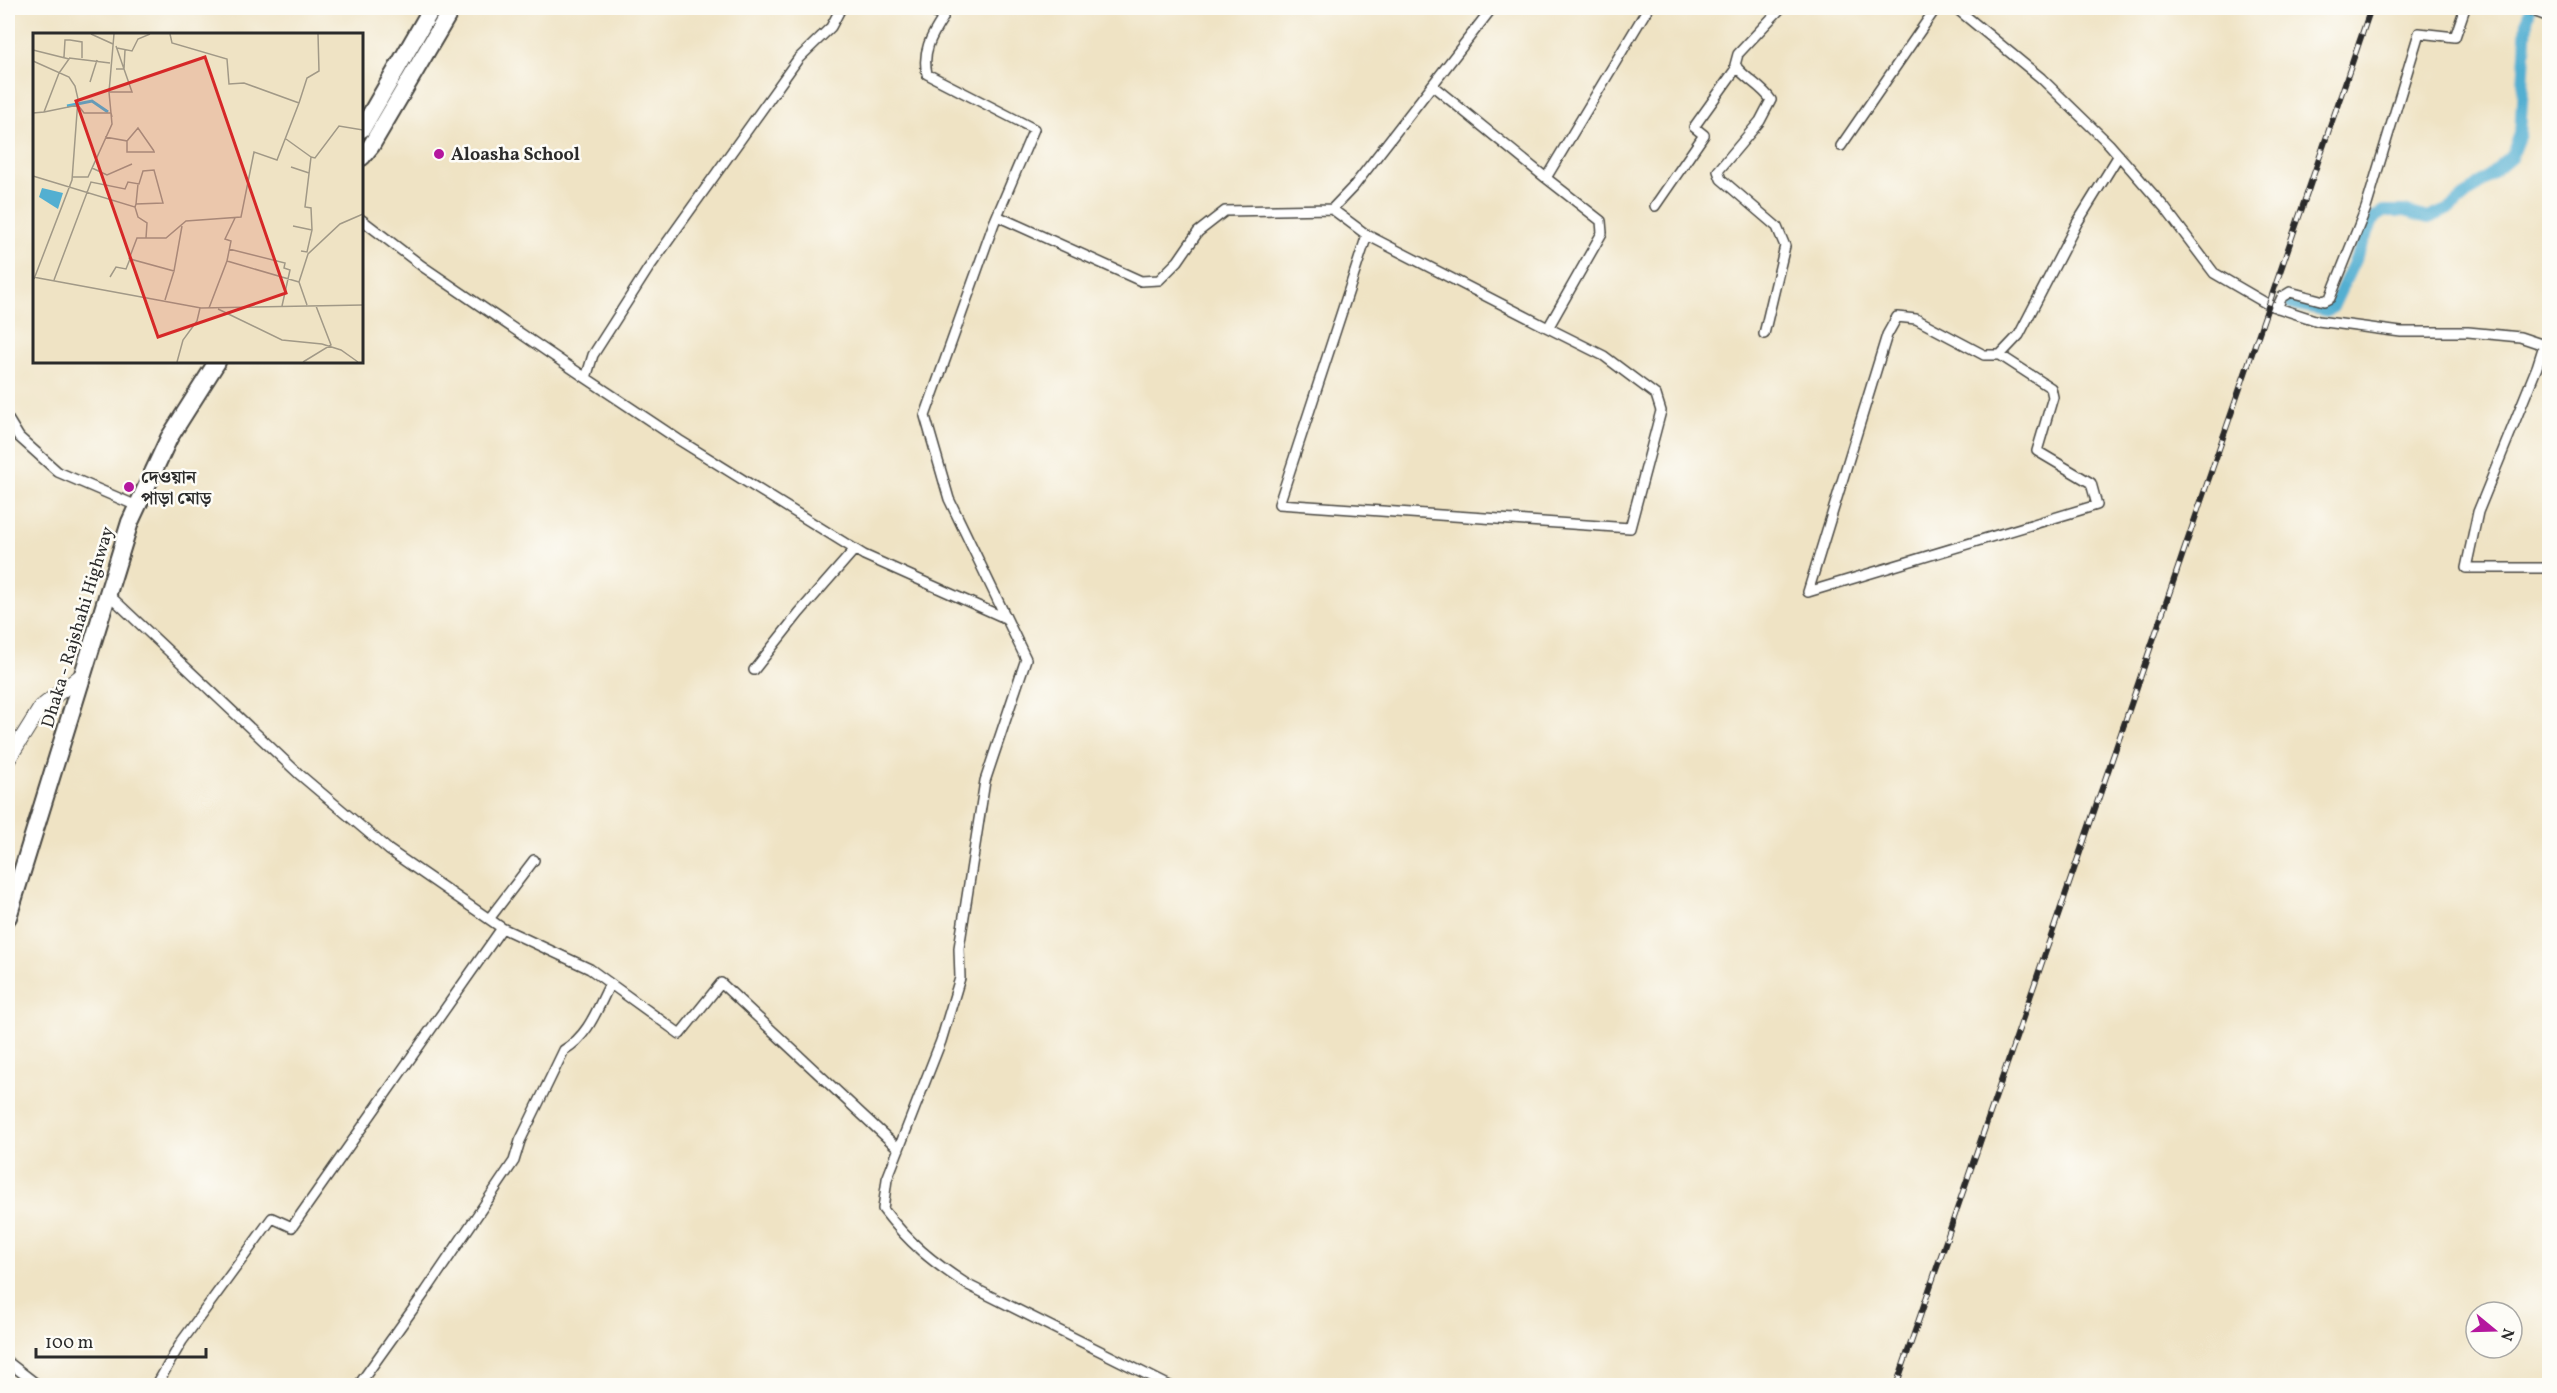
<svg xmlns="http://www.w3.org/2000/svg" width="2557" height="1393" font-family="Vollkorn,'Noto Serif Bengali',serif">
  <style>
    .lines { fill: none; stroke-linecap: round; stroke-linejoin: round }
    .canal { stroke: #53afd1; stroke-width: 12 }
    .street-casing { stroke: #484742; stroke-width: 12 }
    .secondary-casing { stroke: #484742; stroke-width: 16 }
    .primary-casing { stroke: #484742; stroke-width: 18 }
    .highway-casing { stroke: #484742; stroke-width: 20 }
    .street { stroke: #fff; stroke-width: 9 }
    .secondary { stroke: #fff; stroke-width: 14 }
    .primary { stroke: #fff; stroke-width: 15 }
    .highway { stroke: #fff; stroke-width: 16 }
    .rail-casing { stroke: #2b2b2b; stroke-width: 6 }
    .rail { stroke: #fdfcf7; stroke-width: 4; stroke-dasharray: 11; stroke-linecap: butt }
    .poi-dot { fill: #b5179e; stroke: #fdfcf7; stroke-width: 2 }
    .labels { text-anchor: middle; stroke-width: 5; stroke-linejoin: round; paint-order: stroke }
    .poi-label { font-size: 18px; font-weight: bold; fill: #2b2b2b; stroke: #fdfcf7; text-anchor: start }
    .street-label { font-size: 18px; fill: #2b2b2b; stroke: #fdfcf7 }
    .inset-river { fill: none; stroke: #53afd1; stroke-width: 3 }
    .inset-road { fill: none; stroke: #a19987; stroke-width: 1.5 }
    .view { fill: #d62828; fill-opacity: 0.15; stroke: #d62828; stroke-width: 3 }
    .inset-edge { fill: none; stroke: #2b2b2b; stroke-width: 3 }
  </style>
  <rect width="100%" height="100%" fill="#fdfcf7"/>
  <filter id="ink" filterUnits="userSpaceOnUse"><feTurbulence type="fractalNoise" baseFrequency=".0167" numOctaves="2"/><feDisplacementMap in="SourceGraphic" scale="12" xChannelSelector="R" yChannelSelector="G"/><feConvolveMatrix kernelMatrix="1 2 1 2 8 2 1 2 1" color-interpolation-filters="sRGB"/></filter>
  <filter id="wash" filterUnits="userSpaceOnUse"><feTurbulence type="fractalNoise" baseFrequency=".008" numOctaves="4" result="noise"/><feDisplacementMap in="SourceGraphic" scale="24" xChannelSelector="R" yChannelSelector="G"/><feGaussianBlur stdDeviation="1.35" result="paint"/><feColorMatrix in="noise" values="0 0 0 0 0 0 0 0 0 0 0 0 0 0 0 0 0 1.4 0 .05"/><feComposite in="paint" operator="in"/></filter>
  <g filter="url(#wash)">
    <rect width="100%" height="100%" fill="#efe3c4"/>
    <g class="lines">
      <path class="canal" d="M2289 303 2328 311 2333 307 2375 217 2385 211H2404L2428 218 2451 208 2511 157 2520 134 2527 21 2530 8"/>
    </g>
  </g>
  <g filter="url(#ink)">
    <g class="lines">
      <g class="street-casing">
        <path id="street" d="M841 8 831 27 798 59 648 269 593 355 586 378 679 440 864 555 1005 618
          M928 8 943 18C931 36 922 52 927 74L1034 129 994 223 925 416 949 499 1026 659 985 781 959 948 960 978 941 1041 887 1179 883 1209C909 1243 932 1262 968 1285L1170 1386
          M1956 8 2041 78 2109 144 2165 208 2214 273 2269 305 2318 321 2401 332H2468L2520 337 2550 347
          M1433 86 1546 178
          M1841 146 1936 8
          M1655 206 1704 135 1694 127 1737 67
          M1332 209 1354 186 1492 8
          M997 216 1141 281 1159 280 1178 261 1198 232 1225 211 1332 209 1367 235 1279 504 1630 528 1661 411 1656 395 1604 356 1548 328 1602 233 1601 221 1546 178 1648 8
          M362 220 422 266 586 378
          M1367 235 1548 328
          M2277 308 2282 297 2290 292 2324 301 2330 298 2366 208 2419 33 2455 37 2465 8
          M1764 334 1785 246 1777 227 1721 179 1718 171 1760 121 1771 100C1762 86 1745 79 1735 65L1738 54 1781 8
          M2544 345 2537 367 2478 512 2466 568H2550
          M8 419 19 437 58 472 137 506
          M1808 592 1887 335 1897 317 1916 319 1984 355H2000L2019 335 2077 223 2119 155
          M1808 592 2097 505 2091 483 2037 451 2053 397 2051 388 2000 355
          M107 593 299 774 389 850 502 928 292 1227 272 1218 182 1341 156 1386
          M754 670 799 613 855 549
          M489 919 534 860
          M502 928 590 969 680 1034 721 983 899 1149
          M8 1362 39 1386
          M358 1386 426 1291 514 1161 520 1141 564 1050C589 1035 597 1009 610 984"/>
      </g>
      <g class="secondary-casing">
        <path id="secondary" d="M8 760 41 707 83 674"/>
      </g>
      <g class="primary-casing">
        <path id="primary" d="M2534 8 2550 14"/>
      </g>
      <g class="highway-casing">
        <path id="highway" d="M362 129 432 8
          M362 157 371 146 452 8
          M8 917 130 522 169 438 217 362"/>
      </g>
      <use href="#street" class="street"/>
      <use href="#secondary" class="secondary"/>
      <use href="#primary" class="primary"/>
      <use href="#highway" class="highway"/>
      <g class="rail-casing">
        <path id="rail" d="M1896 1386 2371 8"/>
      </g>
      <use href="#rail" class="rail"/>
    </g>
  </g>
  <g class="poi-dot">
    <circle cx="439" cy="154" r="6"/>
    <circle cx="129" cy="487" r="6"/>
  </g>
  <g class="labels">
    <g class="poi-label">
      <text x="451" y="160">Aloasha School</text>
      <text x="141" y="483">দেওয়ান<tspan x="141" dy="21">পাড়া মোড়</tspan></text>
    </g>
    <g class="street-label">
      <text transform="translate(77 627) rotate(-73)" y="6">Dhaka - Rajshahi Highway</text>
    </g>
  </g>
  <g transform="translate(33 33)">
    <rect width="330" height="330" fill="#efe3c4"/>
    <path d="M9 155 30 160 25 176 6 164Z" fill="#53afd1"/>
    <path class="inset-river" d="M34 73 59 68 75 79"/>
    <path class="inset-road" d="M58 1 80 11M84 15 99 18 105 6 117 1M0 17 36 26 26 40 11 79 0 80M31 24 32 7H37L49 9V25M36 25 77 30M0 28 36 44 42 53 45 66 39 147 1 246M83 36H91L92 17M57 49 64 27M76 59H99L83 13M266 70 274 45 286 38 285 1M11 79 45 72 51 80H78L79 84M72 104 94 108V119H122M253 106 278 124 272 174 278 175 279 197 274 219 268 218M94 108 105 95 121 118M278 124 282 125 306 93 330 97M258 134 276 140M59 135 74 142 99 131M0 143 102 174 105 184 114 190 113 205M40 144H55L79 91 76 59 81 1M103 171 105 151M260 193 279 197M196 216 252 230 251 235 257 237 249 273M96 226 104 205H133L153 188 208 184 221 119 244 127 266 70 211 50 196 51 194 26 139 10 137 1M194 228 198 208 192 206 202 185M0 244 168 275 330 272M77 244 83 234 93 236 97 226 141 238 149 193M21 247 58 149 92 156 95 149 106 151 110 138 121 137 130 170 103 171 102 174M132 267 141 238M274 272 266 249 275 221 307 191 330 181M176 275 194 228 266 249M185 276 249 307 289 311 308 317 325 329M144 329 150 307 164 288 167 275M270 329 298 312 283 273"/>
    <path class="view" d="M172 24 253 260 125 304 43 68Z"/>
    <rect width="330" height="330" class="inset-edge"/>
  </g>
  <rect width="2557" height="1393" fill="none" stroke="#fdfcf7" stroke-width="30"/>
  <g transform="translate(2494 1330) rotate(109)"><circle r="28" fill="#fdfcf7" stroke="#a9a8a5" stroke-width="1.5"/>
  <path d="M0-4.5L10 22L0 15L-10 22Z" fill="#b5179e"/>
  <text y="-9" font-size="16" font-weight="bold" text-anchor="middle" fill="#2b2b2b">N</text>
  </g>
  <path d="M36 1348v9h170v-9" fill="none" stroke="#2b2b2b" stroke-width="3"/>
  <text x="45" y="1348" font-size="18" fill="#2b2b2b" stroke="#fdfcf7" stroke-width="4.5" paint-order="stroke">100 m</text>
</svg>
